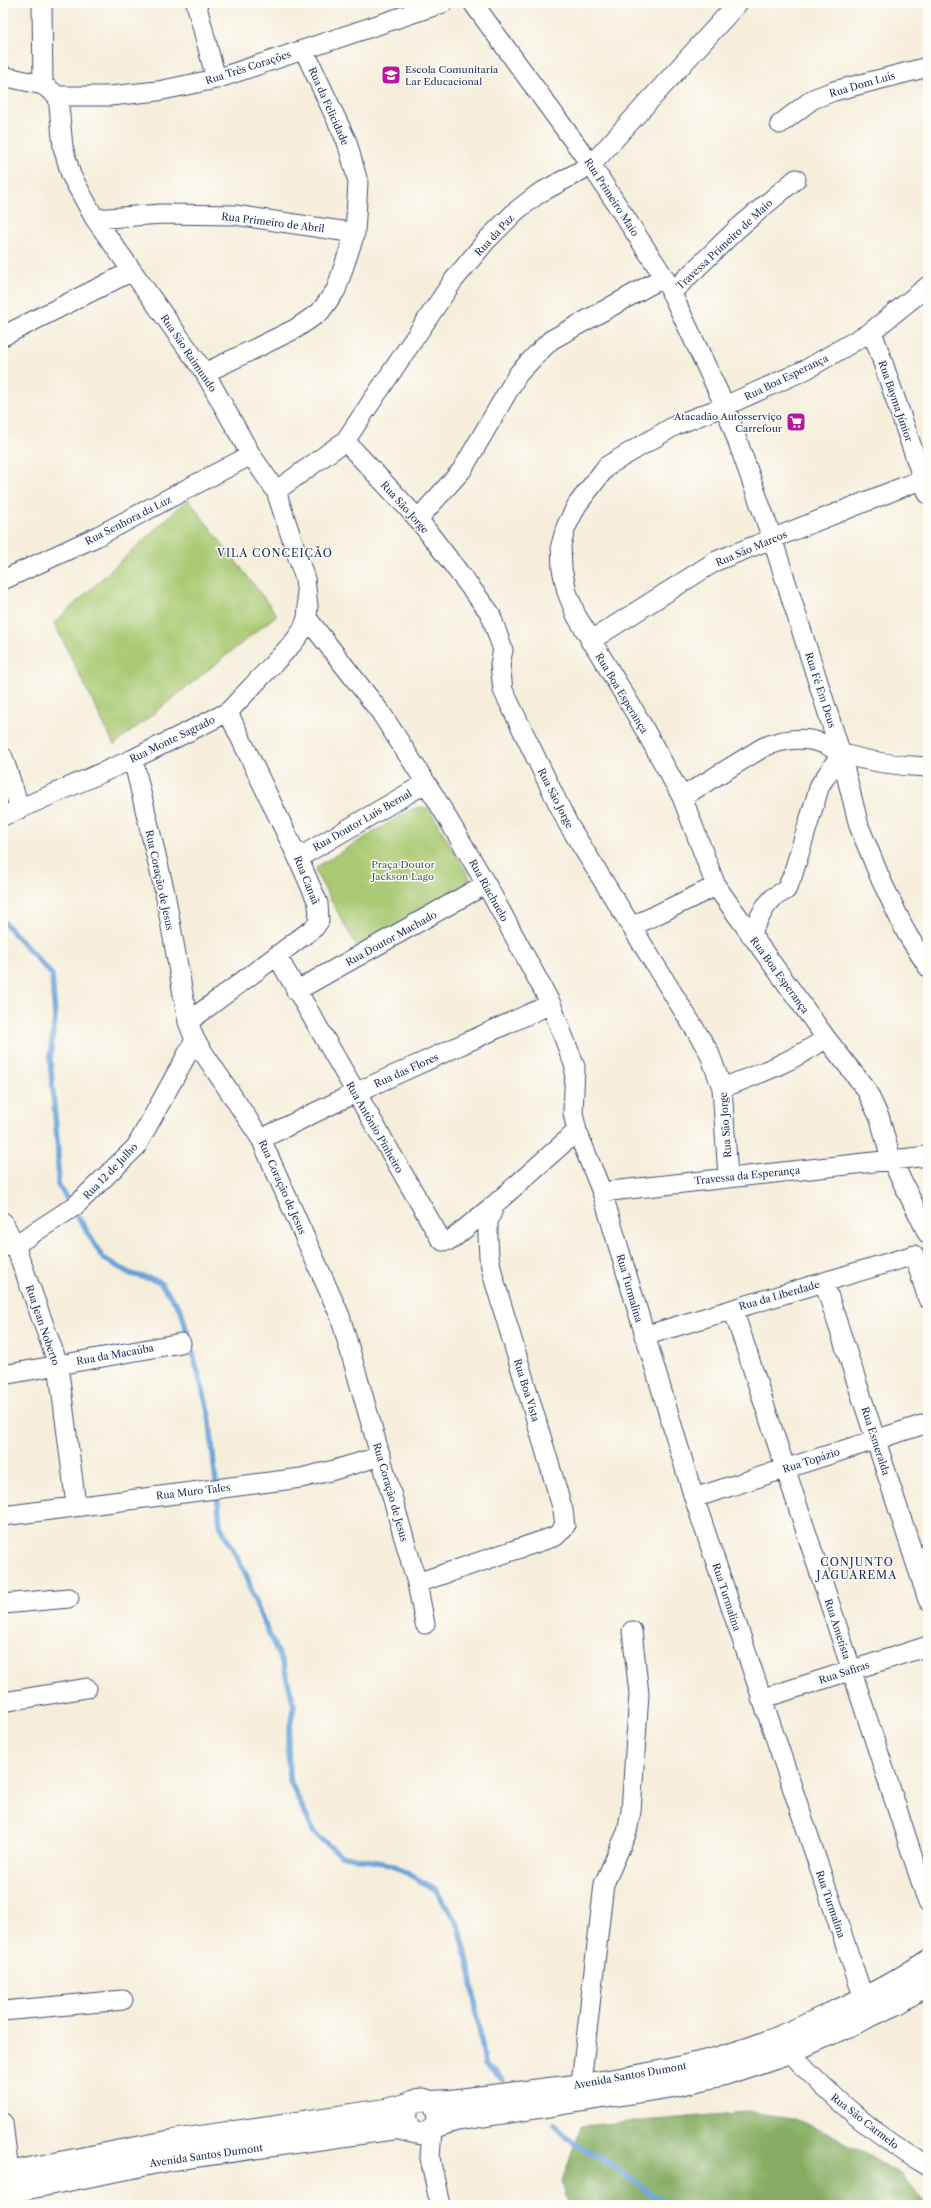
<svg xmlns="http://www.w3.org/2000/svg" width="931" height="2208" font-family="'Libre Caslon Text',serif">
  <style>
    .green { fill: #a9c972; stroke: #627c68 }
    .forest { fill: #86ad64; stroke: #506e61 }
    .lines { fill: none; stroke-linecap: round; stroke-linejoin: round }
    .stream { stroke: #68a2d8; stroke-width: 5.5 }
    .minor-casing { stroke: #3c4c71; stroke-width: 21 }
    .major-casing { stroke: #3c4c71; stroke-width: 24 }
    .minor { stroke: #fff; stroke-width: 19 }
    .major { stroke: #fff; stroke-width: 22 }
    .labels { text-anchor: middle; stroke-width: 3; stroke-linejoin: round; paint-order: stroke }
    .street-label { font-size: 10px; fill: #1b2f5e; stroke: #fdfcf7 }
    .poi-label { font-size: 10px; fill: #1b2f5e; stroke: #fdfcf7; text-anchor: start }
    .park-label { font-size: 10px; fill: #465d64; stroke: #fdfcf7 }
    .neighbourhood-label { font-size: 11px; letter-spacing: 1px; fill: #1b2f5e; stroke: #fdfcf7 }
  </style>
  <rect width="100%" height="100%" fill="#fdfcf7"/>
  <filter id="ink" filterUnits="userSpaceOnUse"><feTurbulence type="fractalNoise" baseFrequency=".025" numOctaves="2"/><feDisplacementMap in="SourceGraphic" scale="8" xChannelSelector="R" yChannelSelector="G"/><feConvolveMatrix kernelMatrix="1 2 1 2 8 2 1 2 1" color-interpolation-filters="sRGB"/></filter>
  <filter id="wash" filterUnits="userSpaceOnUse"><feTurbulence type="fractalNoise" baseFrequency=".012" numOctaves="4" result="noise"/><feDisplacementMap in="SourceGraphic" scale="16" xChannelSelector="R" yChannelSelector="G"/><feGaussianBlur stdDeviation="0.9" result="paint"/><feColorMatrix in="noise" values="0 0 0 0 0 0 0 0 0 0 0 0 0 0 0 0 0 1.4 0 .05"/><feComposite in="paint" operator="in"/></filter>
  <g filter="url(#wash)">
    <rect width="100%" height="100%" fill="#f6eedb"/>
    <path class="green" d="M188 499 277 615 114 745 54 623Z
      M422 807 429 809 470 878 466 889 358 949 315 871 318 866 412 809Z"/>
    <path class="forest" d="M748 2112 793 2118 836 2137 900 2174 928 2205H569L562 2182 581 2126Z"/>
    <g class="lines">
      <path class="stream" d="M3 921 52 975 55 1018 50 1058 58 1151V1184L103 1258 131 1274 159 1281 181 1310 209 1413 220 1525 246 1574 258 1609 284 1667 294 1705 288 1739 289 1779 314 1833 340 1855 393 1865 436 1890 459 1926 470 1971 485 2064 503 2080
        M555 2124 575 2144 606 2161 667 2205"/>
    </g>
  </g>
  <g filter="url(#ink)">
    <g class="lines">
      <g class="minor-casing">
        <path id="minor" d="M42 3 43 85
          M196 3 216 79
          M473 3 591 165 664 277 725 406 772 538 841 754 859 826 881 880 907 934 928 967
          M3 76 43 85 58 96H110L158 91 216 79 443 3
          M780 124 813 99 834 91 928 67
          M95 219 161 214 235 215 355 233
          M928 286 872 331 807 369 725 406 676 425 607 466 577 505 566 527 561 545 562 569 567 592 576 615 636 714 682 797 716 886 826 1038 866 1089 880 1119 891 1159 928 1234
          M671 293 737 229 796 179
          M872 331 928 494
          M3 336 132 271
          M205 373 295 329 320 312 336 290 355 233 358 182 347 142 304 50
          M345 441 418 519 490 613 503 650 500 664 503 690 568 824 709 1052 722 1088 728 1177
          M276 491 345 441 453 281 486 241 516 211 538 194 591 165 738 3
          M418 519 462 470 518 374 535 356 551 340 664 277
          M3 580 96 537 251 455
          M307 618 381 713 435 797 486 884 551 1004 575 1067 573 1113 577 1131 602 1192 694 1498 864 1999
          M590 641 716 561 923 479
          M3 757 20 809
          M133 759 165 893 188 1022 195 1040 261 1139 340 1316 417 1583 425 1624
          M682 797 762 748C781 739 804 736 824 744 831 746 836 752 843 754 870 762 900 766 928 767
          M3 816 133 759 228 712 293 643 302 631 307 618 308 606 305 579 276 491 251 455 205 373 95 219 71 175 63 147 58 96
          M298 858 426 783
          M633 926 716 886
          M750 934 766 906 774 897 786 890 792 877 820 785 841 754
          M277 956 440 1238 443 1241 451 1240 495 1204
          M296 991 486 884
          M188 1022 315 927 319 921 318 903 298 858 228 712
          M722 1088C759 1074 794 1061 826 1038
          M261 1139 355 1093 551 1004
          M602 1192 928 1156
          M3 1222 15 1245 58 1364 76 1505
          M3 1247 15 1245 75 1206 136 1147 195 1040
          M824 1282 928 1600
          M733 1309 928 1903
          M644 1336 914 1255 928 1299
          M3 1375 181 1343
          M694 1498 928 1423
          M3 1516 301 1478 334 1470 381 1456
          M417 1583 556 1536 565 1526 563 1510 493 1276 489 1257 488 1237V1222L495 1204 577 1131
          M3 1604 69 1598
          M761 1699 928 1646
          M3 1702 87 1688
          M3 2011 123 2000
          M790 2052C831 2097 875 2136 928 2166
          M581 2083 604 1884 627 1832 631 1811 639 1694 632 1631
          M3 2123 9 2172
          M432 2130 430 2158 440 2205"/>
      </g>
      <g class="major-casing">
        <path id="major" d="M430 2102 450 2101C519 2092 591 2086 659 2072 695 2064 732 2056 767 2042 788 2034 809 2024 830 2014 864 1999 897 1982 928 1961
          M436 2126 455 2120 667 2087 724 2074 790 2052 898 2003 928 1983
          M3 2174 173 2141 386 2110 409 2104
          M3 2193 173 2159 396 2128C406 2129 418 2135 426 2133 450 2125 435 2087 409 2104L404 2117 410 2130"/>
      </g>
      <use href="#minor" class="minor"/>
      <use href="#major" class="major"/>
    </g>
  </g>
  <defs>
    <g id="school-square" transform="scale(1)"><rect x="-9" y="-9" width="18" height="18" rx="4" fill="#b5179e" stroke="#fdfcf7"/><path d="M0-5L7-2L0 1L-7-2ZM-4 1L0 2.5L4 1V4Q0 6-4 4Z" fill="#fff"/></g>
    <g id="supermarket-square" transform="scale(1)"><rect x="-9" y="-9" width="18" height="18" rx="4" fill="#b5179e" stroke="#fdfcf7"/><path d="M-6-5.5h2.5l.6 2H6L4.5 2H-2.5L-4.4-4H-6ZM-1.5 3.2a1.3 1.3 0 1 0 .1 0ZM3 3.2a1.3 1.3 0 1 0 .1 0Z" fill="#fff"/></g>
  </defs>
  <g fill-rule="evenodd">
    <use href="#school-square" x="391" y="75"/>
    <use href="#supermarket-square" x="796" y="422"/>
  </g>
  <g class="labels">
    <g class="street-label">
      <text transform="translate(248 67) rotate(-18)" y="4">Rua Três Corações</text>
      <text transform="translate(862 84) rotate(-16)" y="4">Rua Dom Luís</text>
      <text transform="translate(329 106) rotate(66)" y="4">Rua da Felicidade</text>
      <text transform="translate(612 197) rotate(57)" y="4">Rua Primeiro Maio</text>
      <text transform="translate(273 222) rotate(7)" y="4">Rua Primeiro de Abril</text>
      <text transform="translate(494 235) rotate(-47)" y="4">Rua da Paz</text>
      <text transform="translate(724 244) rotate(-43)" y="4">Travessa Primeiro de Maio</text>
      <text transform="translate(189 353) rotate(56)" y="4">Rua São Raimundo</text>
      <text transform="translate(786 377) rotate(-26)" y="4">Rua Boa Esperança</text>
      <text transform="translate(896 401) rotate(71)" y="4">Rua Bayma Júnior</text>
      <text transform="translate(405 507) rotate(48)" y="4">Rua São Jorge</text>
      <text transform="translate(128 520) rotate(-27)" y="4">Rua Senhora da Luz</text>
      <text transform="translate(751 548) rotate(-23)" y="4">Rua São Marcos</text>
      <text transform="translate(821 690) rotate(72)" y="4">Rua Fé Em Deus</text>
      <text transform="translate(622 693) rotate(59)" y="4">Rua Boa Esperança</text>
      <text transform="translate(172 739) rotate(-26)" y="4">Rua Monte Sagrado</text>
      <text transform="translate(556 798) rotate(63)" y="4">Rua São Jorge</text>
      <text transform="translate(362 820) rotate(-30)" y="4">Rua Doutor Luis Bernal</text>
      <text transform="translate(160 880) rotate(78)" y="4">Rua Coração de Jesus</text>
      <text transform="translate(307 880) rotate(68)" y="4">Rua Canaã</text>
      <text transform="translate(489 890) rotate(61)" y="4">Rua Riachuelo</text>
      <text transform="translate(391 938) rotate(-29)" y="4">Rua Doutor Machado</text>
      <text transform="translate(780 975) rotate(54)" y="4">Rua Boa Esperança</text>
      <text transform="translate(406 1070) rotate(-24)" y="4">Rua das Flores</text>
      <text transform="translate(725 1125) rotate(-94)" y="4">Rua São Jorge</text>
      <text transform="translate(375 1127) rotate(60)" y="4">Rua Antônio Pinheiro</text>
      <text transform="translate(110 1171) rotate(-46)" y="4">Rua 12 de Julho</text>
      <text transform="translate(747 1175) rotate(-6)" y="4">Travessa da Esperança</text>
      <text transform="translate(283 1187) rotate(66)" y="4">Rua Coração de Jesus</text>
      <text transform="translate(630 1288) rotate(74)" y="4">Rua Turmalina</text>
      <text transform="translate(779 1295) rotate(-16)" y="4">Rua da Liberdade</text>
      <text transform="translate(43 1325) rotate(71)" y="4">Rua Jean Noberto</text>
      <text transform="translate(115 1354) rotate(-10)" y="4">Rua da Macaúba</text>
      <text transform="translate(527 1390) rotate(73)" y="4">Rua Boa Vista</text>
      <text transform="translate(876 1441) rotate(72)" y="4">Rua Esmeralda</text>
      <text transform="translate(811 1460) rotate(-18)" y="4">Rua Topázio</text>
      <text transform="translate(193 1491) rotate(-7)" y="4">Rua Muro Tales</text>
      <text transform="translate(391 1492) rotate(74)" y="4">Rua Coração de Jesus</text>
      <text transform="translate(727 1597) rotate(72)" y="4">Rua Turmalina</text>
      <text transform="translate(838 1629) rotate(72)" y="4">Rua Ametista</text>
      <text transform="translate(844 1672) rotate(-18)" y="4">Rua Safiras</text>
      <text transform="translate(831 1904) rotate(71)" y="4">Rua Turmalina</text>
      <text transform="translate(630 2075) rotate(-10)" y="4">Avenida Santos Dumont</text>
      <text transform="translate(865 2121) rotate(38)" y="4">Rua São Carmelo</text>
      <text transform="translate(206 2155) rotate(-8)" y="4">Avenida Santos Dumont</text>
    </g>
    <g class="poi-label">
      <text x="405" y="73">Escola Comunitaria<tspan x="405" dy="12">Lar Educacional</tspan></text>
      <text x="782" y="420" text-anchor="end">Atacadão Autosserviço<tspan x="782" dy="12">Carrefour</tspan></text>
    </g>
    <g class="park-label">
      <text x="403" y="868">Praça Doutor<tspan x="403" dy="12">Jackson Lago</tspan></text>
    </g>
    <g class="neighbourhood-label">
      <text x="275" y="557">VILA CONCEIÇÃO</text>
      <text x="857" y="1566">CONJUNTO<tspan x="857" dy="13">JAGUAREMA</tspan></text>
    </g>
  </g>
  <rect width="931" height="2208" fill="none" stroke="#fdfcf7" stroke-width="16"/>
</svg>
